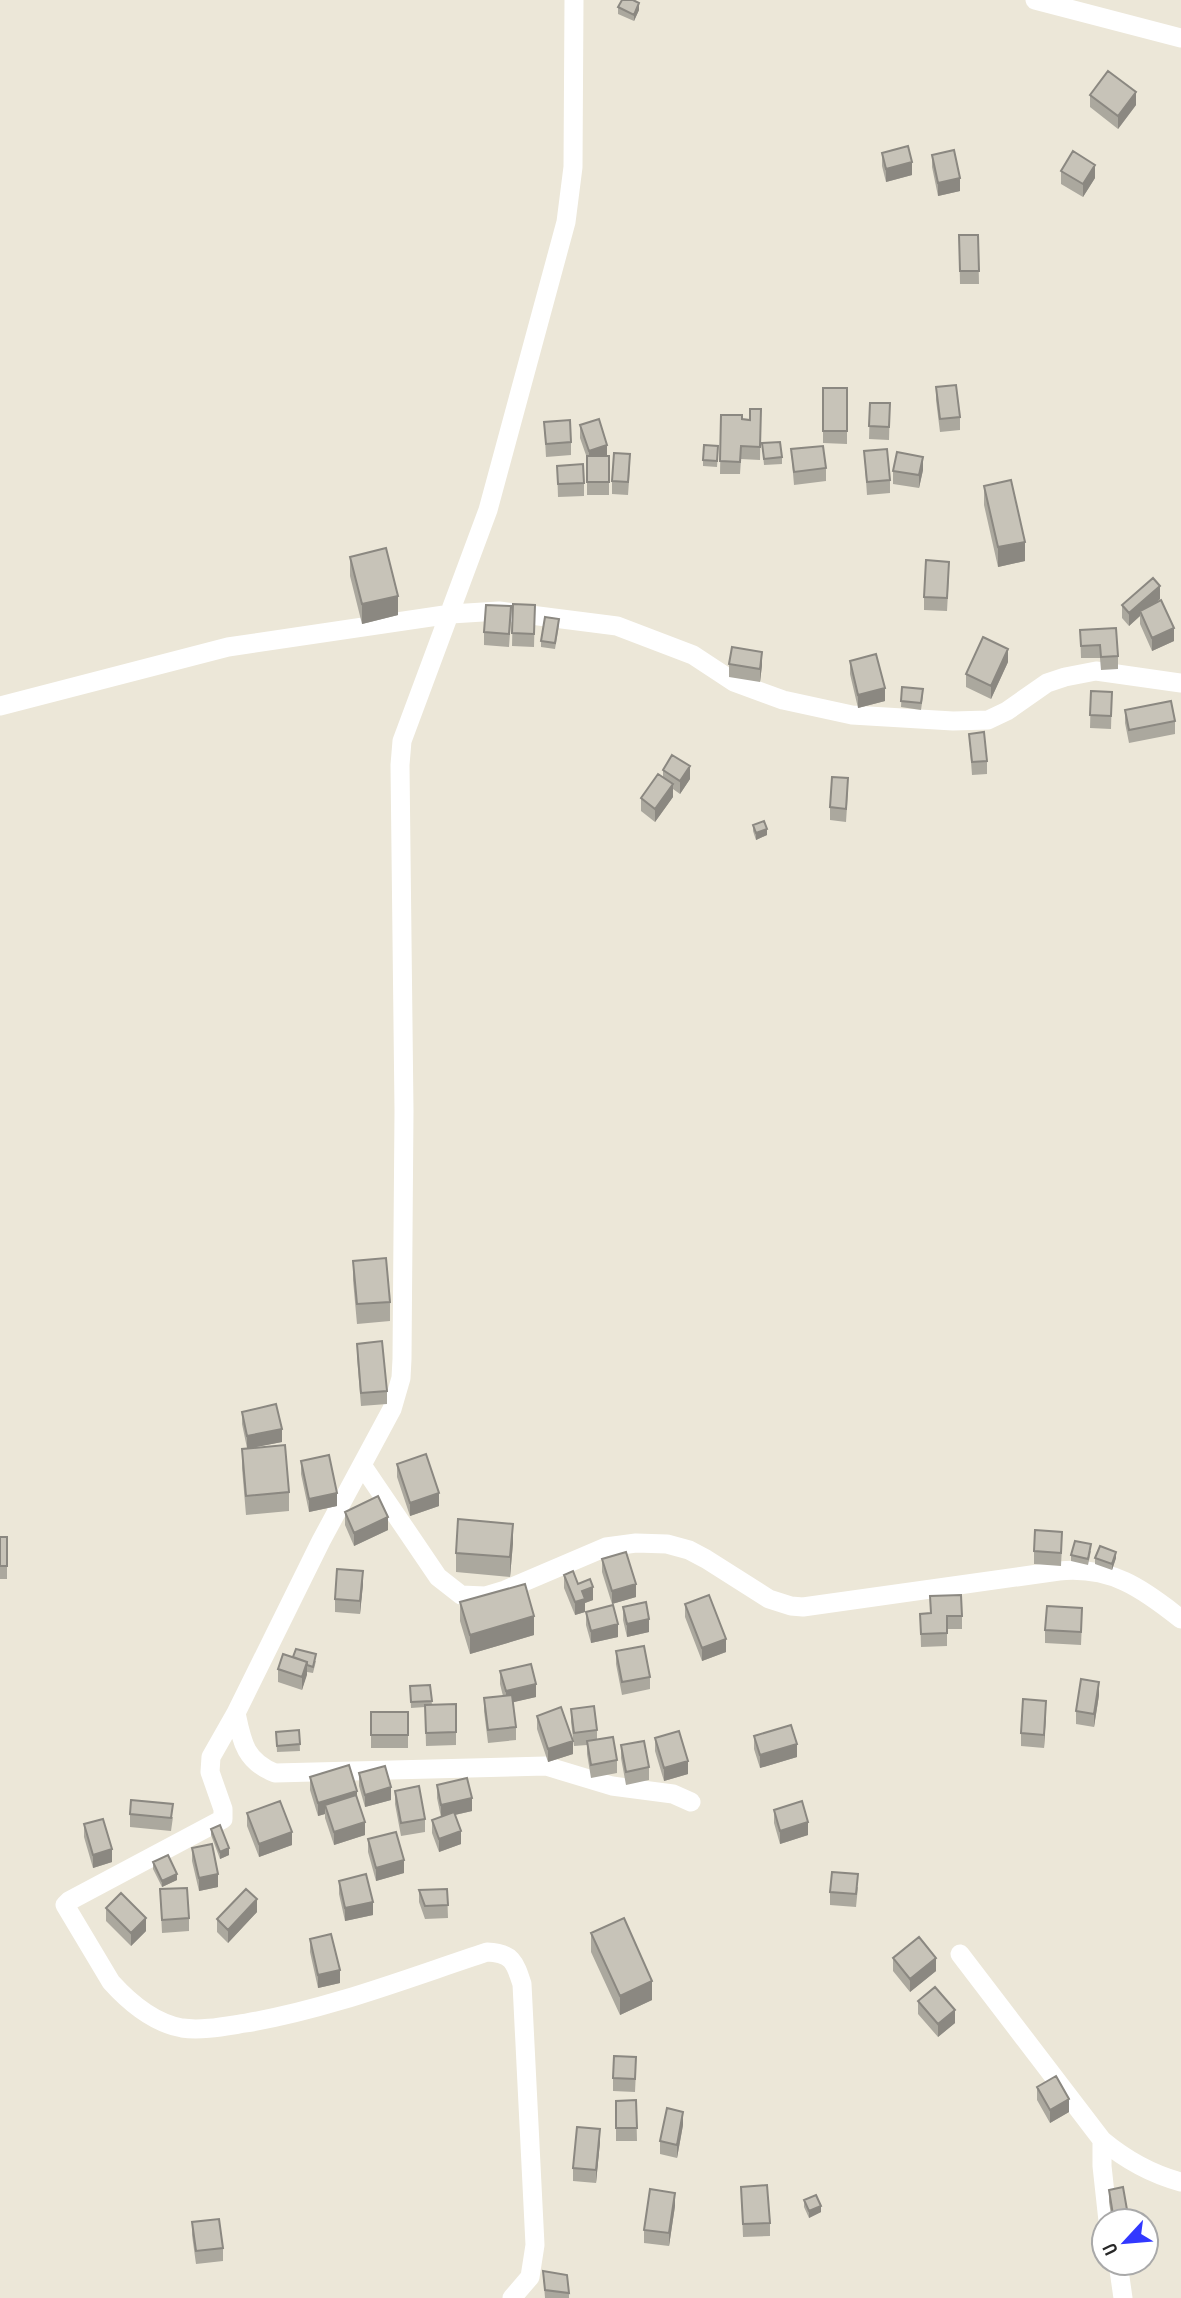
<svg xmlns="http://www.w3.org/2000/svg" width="1181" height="2298" font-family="'PT Sans Narrow',sans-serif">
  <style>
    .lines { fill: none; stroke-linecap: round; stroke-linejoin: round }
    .minor { stroke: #fff; stroke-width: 19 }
    .wall { fill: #aba89e }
    .shaded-wall { fill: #8b8881 }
    .building { fill: #c7c3b8; stroke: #8b8881; stroke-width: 2 }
  </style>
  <rect width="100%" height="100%" fill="#ece7d8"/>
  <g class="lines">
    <path class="minor" d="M1035 0 1181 38
      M0 706 228 647 451 614 499 611 617 626 693 655 734 682 783 700 852 715 953 721 988 720 1007 711 1047 683 1065 677 1096 671 1181 683
      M362 1465 438 1577 461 1595 485 1596 505 1590 606 1547 636 1543 667 1544 689 1550 706 1559 769 1599 791 1606 803 1607 1059 1571C1111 1566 1142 1588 1181 1619
      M236 1713C242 1742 245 1761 275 1773L546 1766 612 1786 673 1794 691 1802
      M960 1954 1102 2140C1126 2160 1151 2174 1181 2182
      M1102 2140V2166L1108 2221
      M1118 2263 1123 2298
      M512 2298 530 2277 535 2245 522 1984C515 1962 512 1953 487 1952 408 1978 329 2009 246 2023 226 2026 202 2031 182 2028 154 2023 129 2002 111 1982L65 1905 69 1901 223 1819V1809L210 1772 211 1757 236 1713 321 1541 392 1409 401 1378 402 1359 404 1111 400 765 402 741 488 510 566 222 573 167 574 0"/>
  </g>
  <path class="wall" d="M618 7 639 10 634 21 618 14Z
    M1090 95 1136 105 1118 129 1090 107Z
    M882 153 912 175 886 182 882 166Z
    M932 155 960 191 938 196 932 167Z
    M1061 171 1095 178 1083 197 1061 184Z
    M959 235H978L979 284H960Z
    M936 387 960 417V430L940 432 936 400Z
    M823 388H847V444L823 443Z
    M870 403H890L889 440 869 439Z
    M761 409 760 460 741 459 740 474H720L721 415 750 420Z
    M544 422 571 442V455L546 457Z
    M580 425 607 456H609V495H587V458L580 438Z
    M762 443 782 457V464L764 465Z
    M791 449 826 468V481L794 485Z
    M864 451 890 480V493L867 495Z
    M718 452 717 467 703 466V460Z
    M557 466 584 483V496L558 497Z
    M630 467 628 495 612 494V481Z
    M923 470 919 488 893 484V471Z
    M984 486 1025 561 998 567 984 505Z
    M350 557 398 615 362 624 350 576Z
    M949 575 947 611 924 610V597Z
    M1160 599 1154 604 1174 641 1152 651 1140 624V616L1129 626 1122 618V605Z
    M513 604 535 605 534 647 512 646Z
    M511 619 509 647 484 645V632Z
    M559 625 555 649 541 647V641Z
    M1080 630 1118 656V669L1101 670 1100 658H1081Z
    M850 661 885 701 858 708 850 674Z
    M1008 662 991 699 966 687V674Z
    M729 664 762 665 760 682 729 677Z
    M902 687 923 696 921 710 901 707Z
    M1091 691 1112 692 1111 729 1090 728Z
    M1125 710 1175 721V734L1129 743 1125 723Z
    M969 734 987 761V774L972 775Z
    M663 770 690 779 680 794 673 789V797L655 822 641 811V798L663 777Z
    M848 791 846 822 830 820V807Z
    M753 825 767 835 756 840 753 831Z
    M353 1261 390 1302V1321L357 1324 353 1280Z
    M357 1344 387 1391V1404L361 1406 357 1357Z
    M242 1412 282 1442 255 1447 289 1492V1511L246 1515 242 1468V1449L247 1448 242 1424Z
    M301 1461 337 1506 309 1512 301 1474Z
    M397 1464 439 1506 410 1516 397 1477Z
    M345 1512 388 1530 354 1546 345 1525Z
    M0 1537H7V1579H0Z
    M513 1543 510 1577 456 1572V1553Z
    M1062 1545 1061 1566 1034 1564V1551Z
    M1091 1551 1088 1565 1071 1561V1555Z
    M1095 1558H1116L1112 1570 1095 1564Z
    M602 1559 636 1597 612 1604 602 1572Z
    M564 1575 578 1584 593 1600 585 1603V1612L575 1615 564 1588Z
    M363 1584 360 1614 335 1612V1599Z
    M930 1596 962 1616V1629H947V1646L921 1647 920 1614 930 1613Z
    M460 1602 534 1635 470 1654 460 1621Z
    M685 1604 726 1652 702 1661 685 1617Z
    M623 1607 649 1632 627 1637 623 1620Z
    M586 1612 618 1637 591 1643 586 1625Z
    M1082 1621 1081 1645 1045 1643V1630Z
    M616 1651 650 1677V1689L622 1695 616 1664Z
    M293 1657 316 1661 313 1673 307 1672 302 1690 278 1682V1669Z
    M500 1671 536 1697 513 1702 516 1727V1740L488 1743 484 1711V1698L503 1696 500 1684Z
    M430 1685 432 1705 456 1704V1745L426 1746 425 1707 411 1708 410 1686Z
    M1099 1695 1094 1727 1076 1724V1711Z
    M571 1709 597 1730V1739L617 1760V1773L591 1778 587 1754V1745L574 1746 571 1722Z
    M371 1712H408V1748H371Z
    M1046 1714 1044 1748 1021 1746V1733Z
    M537 1716 573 1754 548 1762 537 1729Z
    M299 1730 300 1751 277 1752 276 1732Z
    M754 1736 797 1757 760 1768 754 1749Z
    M655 1738 688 1774 664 1781 655 1751Z
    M621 1745 649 1767V1780L626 1785 621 1758Z
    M359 1773 391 1800 365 1807 359 1786Z
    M310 1777 357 1797 365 1835 334 1845 325 1818V1814L318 1816 310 1790Z
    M437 1785 472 1811 455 1815 461 1844 439 1852 432 1833V1820L441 1817 437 1798Z
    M395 1791 425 1819V1832L401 1836 395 1804Z
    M774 1810 808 1835 780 1844 774 1823Z
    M247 1813 292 1845 259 1857 247 1826Z
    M130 1814 173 1817 171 1831 130 1827Z
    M84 1824 112 1862 93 1868 84 1837Z
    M211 1829 229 1855 220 1859 211 1835Z
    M368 1839 404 1873 376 1881 368 1852Z
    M192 1848 218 1887 199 1891 192 1861Z
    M153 1862 177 1880 162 1887 153 1869Z
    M339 1881 373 1915 345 1921 339 1894Z
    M858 1887 856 1907 830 1905V1892Z
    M160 1889 189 1918V1931L162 1933Z
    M447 1889 448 1918 425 1919 419 1902V1890Z
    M106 1908 146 1931 131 1946 106 1921Z
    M257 1912 228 1943 217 1932V1919Z
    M591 1933 652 2000 620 2015 591 1952Z
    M310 1939 340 1983 318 1988 310 1952Z
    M893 1958 936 1971 910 1992 893 1971Z
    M918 2001 955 2023 938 2037 918 2014Z
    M636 2070 635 2092 613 2091V2078Z
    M1037 2087 1069 2112 1050 2123 1037 2100Z
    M636 2100 637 2141H616V2101Z
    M683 2125 677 2158 660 2154V2141Z
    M600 2142 596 2183 573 2181V2168Z
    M741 2187 770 2223V2236L743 2237Z
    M1109 2190 1129 2221H1112L1109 2202Z
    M804 2200 821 2212 809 2218 804 2207Z
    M675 2206 669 2246 644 2243V2230Z
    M192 2222 223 2248V2261L196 2264 192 2235Z
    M1123 2263H1142V2269L1127 2274Z
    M543 2271 569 2293V2298H545Z"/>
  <path class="shaded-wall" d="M639 3V10L634 21V15Z
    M1136 92V105L1118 129V116Z
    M912 162V175L886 182V169Z
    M1095 165V178L1083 197V184Z
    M960 178V191L938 196V183Z
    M607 445V458L589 464V451Z
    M923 457V470L919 488V475Z
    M1025 542V561L998 567V547Z
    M1160 586V599L1142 615 1140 611V616L1129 626V613Z
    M398 596V615L362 624V604Z
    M1174 628V641L1152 651V638Z
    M1008 649V662L991 699V686Z
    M762 652V665L760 682V669Z
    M885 688V701L858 708V695Z
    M690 766V779L680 794V781Z
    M673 784V797L655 822V809Z
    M767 829V835L756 840V833Z
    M282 1429V1442L247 1449V1436Z
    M337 1493V1506L309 1512V1499Z
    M439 1493V1506L410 1516V1503Z
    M388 1517V1530L354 1546V1533Z
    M513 1524V1543L510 1577V1557Z
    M1116 1552V1558L1112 1570V1564Z
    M363 1571V1584L360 1614V1601Z
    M636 1584V1597L612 1604V1591Z
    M593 1587V1600L585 1603V1612L575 1615V1602L582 1591Z
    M534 1616V1635L470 1654V1635Z
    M649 1619V1632L627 1637V1624Z
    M618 1624V1637L591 1643V1631Z
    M726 1639V1652L702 1661V1648Z
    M307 1662V1675L302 1690V1677Z
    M1099 1682V1695L1094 1727V1714Z
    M536 1684V1697L506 1704V1691Z
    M1046 1701V1714L1044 1748V1735Z
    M573 1741V1754L548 1762V1749Z
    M797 1744V1757L760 1768V1755Z
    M688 1761V1774L664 1781V1768Z
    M391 1787V1800L365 1807V1795Z
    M357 1791V1804L325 1805V1814L318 1816V1803Z
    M472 1798V1811L441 1818V1805Z
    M365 1822V1835L334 1845V1832Z
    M808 1822V1835L780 1844V1831Z
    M461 1831V1844L439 1852V1839Z
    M292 1832V1845L259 1857V1844Z
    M229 1848V1855L220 1859V1852Z
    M112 1849V1862L93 1868V1855Z
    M404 1860V1873L376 1881V1868Z
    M177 1874V1880L162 1887V1881Z
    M218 1874V1887L199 1891V1878Z
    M257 1899V1912L228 1943V1930Z
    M373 1902V1915L345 1921V1908Z
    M146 1918V1931L131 1946V1933Z
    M936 1958V1971L910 1992V1979Z
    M340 1970V1983L318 1988V1975Z
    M652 1981V2000L620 2015V1996Z
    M955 2010V2023L938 2037V2024Z
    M1069 2099V2112L1050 2123V2110Z
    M683 2112V2125L677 2158V2145Z
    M600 2129V2142L596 2183V2170Z
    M675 2193V2206L669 2246V2233Z
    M821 2206V2212L809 2218V2211Z
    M1127 2263H1142V2269L1127 2274Z"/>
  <path class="building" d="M622 0H633L639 3 634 15 618 7Z
    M1108 71 1136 92 1118 116 1090 95Z
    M908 146 912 162 886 169 882 153Z
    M954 150 960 178 938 183 932 155Z
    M1073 151 1095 165 1083 184 1061 171Z
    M959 235H978L979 271H960Z
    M956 385 960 417 940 419 936 387Z
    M823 388H847V431H823Z
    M870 403H890L889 427 869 426Z
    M750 409H761L760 447 741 446 740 462 720 461 721 415H742V419L750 420Z
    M599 419 607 445 589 451 580 425Z
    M570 420 571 442 546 444 544 422Z
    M780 442 782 457 764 459 762 443Z
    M704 445 718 446 717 461 703 460Z
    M823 446 826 468 794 472 791 449Z
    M887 449 890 480 867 482 864 451Z
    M897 452 923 457 919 475 893 471Z
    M614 453 630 454 628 482 612 481Z
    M587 456H609V482H587Z
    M583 464 584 483 558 484 557 466Z
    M1011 480 1025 542 998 547 984 486Z
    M386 548 398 596 362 604 350 557Z
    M926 560 949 562 947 598 924 597Z
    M1153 578 1160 586 1129 613 1122 605Z
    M1161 600 1174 628 1152 638 1140 611Z
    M513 604 535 605 534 634 512 633Z
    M486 605 511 606 509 634 484 632Z
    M545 617 559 619 555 643 541 641Z
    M1116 628 1118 656 1101 657 1100 645 1081 646 1080 630Z
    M983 637 1008 649 991 686 966 674Z
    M732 647 762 652 760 669 729 664Z
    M876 654 885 688 858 695 850 661Z
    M902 687 923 689 921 703 901 701Z
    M1091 691 1112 692 1111 716 1090 715Z
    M1171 701 1175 721 1129 730 1125 710Z
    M984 732 987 761 972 762 969 734Z
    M672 755 690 766 680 781 663 770Z
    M658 774 673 784 655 809 641 798Z
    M832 777 848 778 846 809 830 807Z
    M764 821 767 829 756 833 753 825Z
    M386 1258 390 1302 357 1304 353 1261Z
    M382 1341 387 1391 361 1393 357 1344Z
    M276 1404 282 1429 247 1436 242 1412Z
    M285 1445 289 1492 246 1496 242 1449Z
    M426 1454 439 1493 410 1503 397 1464Z
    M329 1455 337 1493 309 1499 301 1461Z
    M378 1496 388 1517 354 1533 345 1512Z
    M458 1519 513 1524 510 1557 456 1553Z
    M1035 1530 1062 1532 1061 1553 1034 1551Z
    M0 1537H7V1566H0Z
    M1075 1541 1091 1544 1088 1559 1071 1555Z
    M1100 1546 1116 1552 1112 1564 1095 1558Z
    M626 1552 636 1584 612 1591 602 1559Z
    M337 1569 363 1571 360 1601 335 1599Z
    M573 1571 578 1584 590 1579 593 1587 582 1591 585 1599 575 1602 564 1575Z
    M525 1584 534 1616 470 1635 460 1602Z
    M709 1595 726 1639 702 1648 685 1604Z
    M961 1595 962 1616H947V1633L921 1634 920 1614 931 1613 930 1596Z
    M646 1602 649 1619 627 1624 623 1607Z
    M613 1605 618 1624 591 1631 586 1612Z
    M1047 1606 1082 1608 1081 1632 1045 1630Z
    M644 1646 650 1677 622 1682 616 1651Z
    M296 1649 316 1654 313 1667 307 1665V1662L293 1657Z
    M283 1654 307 1662 302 1677 278 1669Z
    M531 1664 536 1684 506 1691 500 1671Z
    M1081 1679 1099 1682 1094 1714 1076 1711Z
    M430 1685 432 1701 411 1702 410 1686Z
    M512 1695 516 1727 488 1730 484 1698Z
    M1023 1699 1046 1701 1044 1735 1021 1733Z
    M456 1704V1732L426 1733 425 1705Z
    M594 1706 597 1730 574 1733 571 1709Z
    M561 1707 573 1741 548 1749 537 1716Z
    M371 1712H408V1735H371Z
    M791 1725 797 1744 760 1755 754 1736Z
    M299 1730 300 1744 277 1746 276 1732Z
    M679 1731 688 1761 664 1768 655 1738Z
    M613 1737 617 1760 591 1765 587 1741Z
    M644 1741 649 1767 626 1772 621 1745Z
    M349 1765 357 1791 318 1803 310 1777Z
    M385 1766 391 1787 365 1795 359 1773Z
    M467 1778 472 1798 441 1805 437 1785Z
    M419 1786 425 1819 401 1823 395 1791Z
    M356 1795 365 1822 334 1832 325 1805Z
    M131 1800 173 1804 171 1818 130 1814Z
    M280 1801 292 1832 259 1844 247 1813Z
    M802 1801 808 1822 780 1831 774 1810Z
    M454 1812 461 1831 439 1839 432 1820Z
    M103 1819 112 1849 93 1855 84 1824Z
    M220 1825 229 1848 220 1852 211 1829Z
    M396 1832 404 1860 376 1868 368 1839Z
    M212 1844 218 1874 199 1878 192 1848Z
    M168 1855 177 1874 162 1881 153 1862Z
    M832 1872 858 1874 856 1894 830 1892Z
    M366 1874 373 1902 345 1908 339 1881Z
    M187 1888 189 1918 162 1920 160 1889Z
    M246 1889 257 1899 228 1930 217 1919Z
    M447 1889 448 1905 425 1906 419 1890Z
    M121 1893 146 1918 131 1933 106 1908Z
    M624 1918 652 1981 620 1996 591 1933Z
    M331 1934 340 1970 318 1975 310 1939Z
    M919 1937 936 1958 910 1979 893 1958Z
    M935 1987 955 2010 938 2024 918 2001Z
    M614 2056 636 2057 635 2079 613 2078Z
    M1056 2076 1069 2099 1050 2110 1037 2087Z
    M636 2100 637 2128H616V2101Z
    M667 2108 683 2112 677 2145 660 2141Z
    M577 2127 600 2129 596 2170 573 2168Z
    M767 2185 770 2223 743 2224 741 2187Z
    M1123 2187 1129 2221H1114L1109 2190Z
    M650 2189 675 2193 669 2233 644 2230Z
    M816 2195 821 2206 809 2211 804 2200Z
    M219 2219 223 2248 196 2251 192 2222Z
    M543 2271 567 2275 569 2293 545 2290Z"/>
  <g transform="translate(1125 2242) rotate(244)"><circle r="33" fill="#ffffff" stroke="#a9a9a9" stroke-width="2"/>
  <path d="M0-5L12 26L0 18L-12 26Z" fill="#3238ff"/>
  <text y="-10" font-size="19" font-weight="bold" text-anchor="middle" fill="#282828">U</text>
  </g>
</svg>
